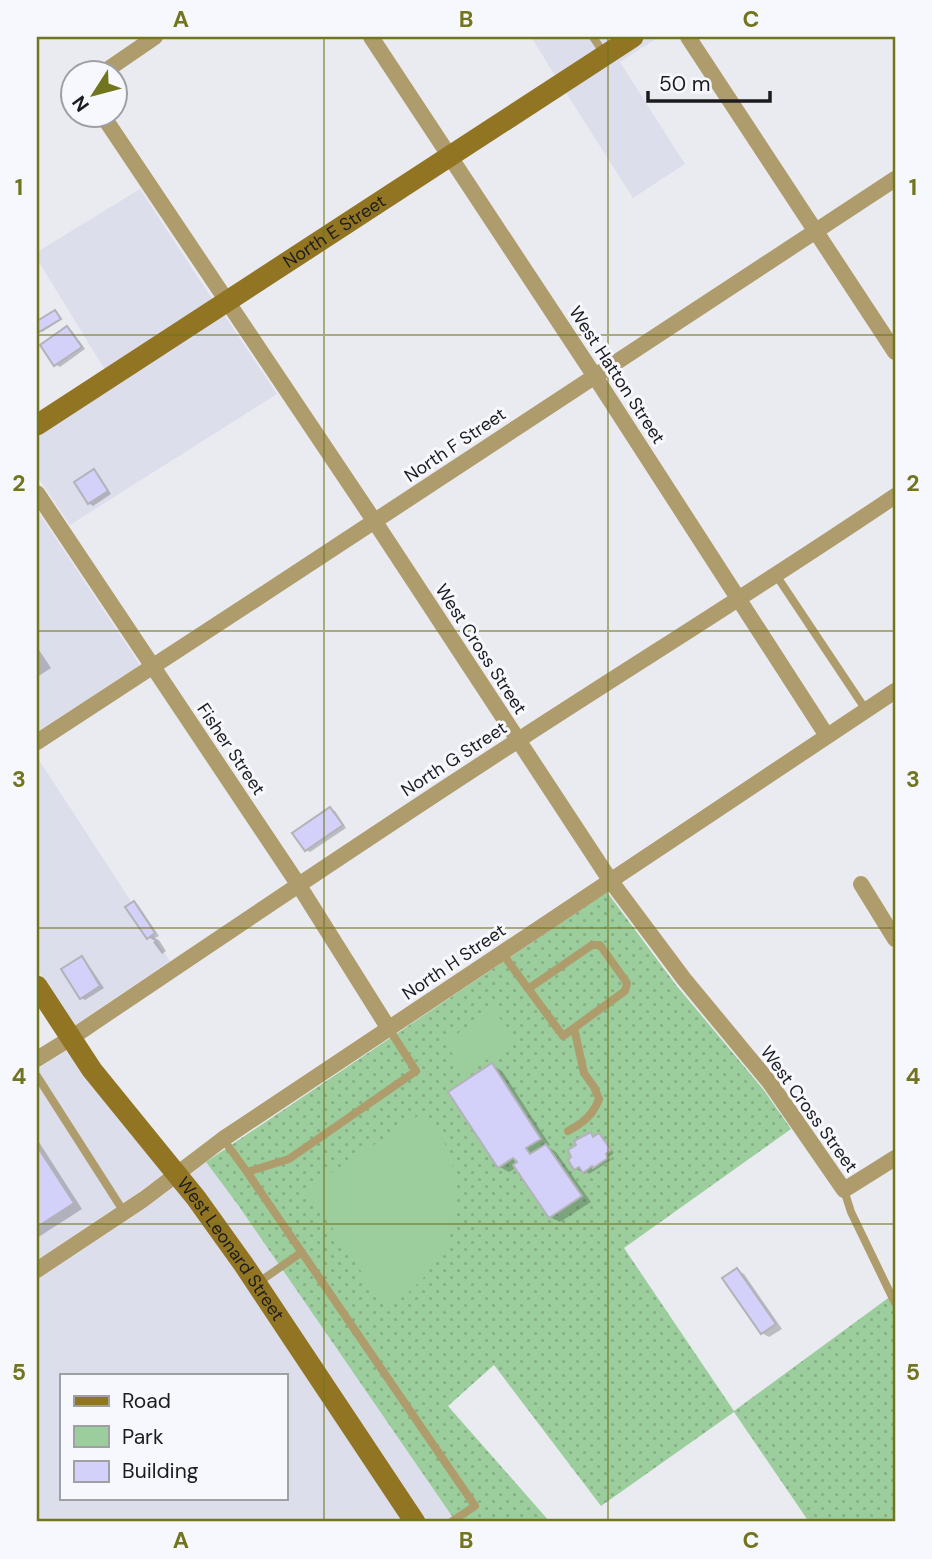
<svg xmlns="http://www.w3.org/2000/svg" width="932" height="1559" font-family="'DM Sans',sans-serif">
  <style>
    .built { fill: #dddeeb; fill-rule: evenodd }
    .green { fill: url(#green-dots) }
    .pitch { fill: #9ccd9c }
    .shadow { fill: #0003 }
    .building { fill: #d3d1f9; stroke: #b2b2b8; stroke-width: 2 }
    .lines { fill: none; stroke-linecap: round; stroke-linejoin: round }
    .lane { stroke: #af9c6c; stroke-width: 8 }
    .street { stroke: #af9c6c; stroke-width: 16 }
    .secondary { stroke: #927523; stroke-width: 21 }
    .grid { fill: none; stroke: #71751d; stroke-width: 2; stroke-opacity: 0.55 }
    .labels { text-anchor: middle; stroke-width: 6; stroke-linejoin: round; paint-order: stroke }
    .street-label { font-size: 18px; fill: #1c1c1e; stroke: #f7f8fe }
    .neatline { fill: none; stroke: #71751d; stroke-width: 2.5 }
    .grid-label { font-size: 23px; text-anchor: middle; font-weight: bold; fill: #71751d }
  </style>
  <defs>
    <pattern id="green-dots" width="8" height="8" patternUnits="userSpaceOnUse" patternTransform="scale(1.75)"><rect width="8" height="8" fill="#9ccd9c"/><path d="M2 2h.1M6 6h.1" fill="none" stroke="#86af86" stroke-width="1.8" stroke-linecap="round"/></pattern>
  </defs>
  <rect width="100%" height="100%" fill="#eaebf1"/>
  <path class="built" d="M531 37H618L556 77Z
    M648 37H659L620 62 685 164 633 198 565 91Z
    M140 189 213 300 105 370 37 259V252Z
    M223 313 277 394 70 525 37 476V434Z
    M37 510 140 665 37 732Z
    M37 757 170 961 74 1026 37 969Z
    M68 1050 163 1174 139 1192 37 1260V1069Z
    M206 1162 238 1205 456 1522H428L252 1260 189 1175Z
    M174 1186 236 1271 405 1522H37V1280L149 1206ZM61 1375H285V1498H61Z"/>
  <path class="green" d="M607 892 676 985 763 1089 791 1129 624 1248 734 1411 895 1293V1522H809L734 1412 601 1506 494 1365 448 1406 550 1522H456L238 1205 206 1162Z"/>
  <path class="pitch" d="M494 1009 515 1041 465 1074 445 1042Z
    M424 1112C433 1125 443 1138 449 1153 454 1167 455 1180 456 1195 456 1245 427 1283 386 1309L310 1194 312 1185Z"/>
  <path class="shadow" d="M55 312 61 320 42 332 41 331 37 323Z
    M68 328 72 331 85 349 60 367 55 364Z
    M94 472 98 474 111 494 93 506 89 503Z
    M37 647 51 668 37 677Z
    M330 809 335 811 346 828 310 852 306 850Z
    M134 903 138 905 159 936 155 938 159 940 166 951 162 954 153 942 155 941 148 937Z
    M82 958 86 961 104 988 85 1000 81 998Z
    M492 1065 502 1071 550 1145 547 1146 556 1152 591 1202 560 1222 550 1217 517 1167 509 1172 500 1167Z
    M591 1134 596 1137 599 1135 603 1137 614 1153 609 1157 611 1160 589 1174 583 1169 580 1171 576 1169Z
    M37 1139 82 1209 37 1238Z
    M737 1270 744 1274 782 1329 769 1337 762 1333Z"/>
  <path class="building" d="M55 310 61 319 39 332 37 328V321Z
    M67 326 82 347 54 366 40 345Z
    M94 469 108 491 88 504 74 482Z
    M330 807 343 825 305 851 292 833Z
    M134 901 155 933 147 939 125 907Z
    M82 956 100 986 80 999 61 969Z
    M492 1063 541 1139 526 1148 530 1154 546 1144 582 1196 549 1218 513 1165 517 1162 513 1158 498 1168 448 1092Z
    M591 1132 593 1137 599 1133 611 1150 606 1154 608 1158 593 1168 592 1166 583 1173 579 1167 574 1170 568 1160 571 1157 568 1150 576 1145 574 1141Z
    M37 1146 74 1203 37 1227Z
    M737 1268 776 1324 761 1334 722 1278Z"/>
  <g class="lines">
    <path class="lane" d="M593 37 605 55
      M776 575 866 710
      M502 953 563 1036 625 991 627 983 600 945H592L528 989
      M37 1076 124 1212
      M568 1131C583 1123 593 1115 599 1099L594 1087 584 1073 574 1028
      M223 1139 247 1172 289 1159 416 1071 389 1029
      M247 1172 475 1506 451 1522
      M844 1190 851 1212 895 1303
      M259 1282 302 1252"/>
    <path class="street" d="M371 37 594 375 827 736
      M688 37 895 352
      M101 74 155 37
      M103 116 375 522 610 880 684 979 770 1083 844 1190 895 1158
      M37 493 298 884 389 1029
      M37 742C324 556 608 366 895 179
      M861 884 895 939
      M37 1059 71 1038C219 938 367 838 517 741 643 659 771 580 895 496
      M37 1270 144 1199 223 1139 895 691"/>
    <g class="secondary">
      <path id="s1" d="M37 425 633 37"/>
      <path id="s2" d="M37 986 92 1070 196 1198 244 1265 415 1522"/>
    </g>
  </g>
  <path class="grid" d="M324 37V1522M608 37V1522M37 335H895M37 631H895M37 928H895M37 1224H895"/>
  <g class="labels">
    <g class="street-label">
      <text dy="6" stroke="none"><textPath href="#s1" startOffset="355">North E Street</textPath></text>
      <text transform="translate(617 375) rotate(57)" y="6">West Hatton Street</text>
      <text transform="translate(455 445) rotate(-34)" y="6">North F Street</text>
      <text transform="translate(481 649) rotate(57)" y="6">West Cross Street</text>
      <text transform="translate(231 749) rotate(56)" y="6">Fisher Street</text>
      <text transform="translate(454 759) rotate(-33)" y="6">North G Street</text>
      <text transform="translate(454 962) rotate(-34)" y="6">North H Street</text>
      <text transform="translate(809 1109) rotate(54)" y="6">West Cross Street</text>
      <text dy="6" stroke="none"><textPath href="#s2" startOffset="327">West Leonard Street</textPath></text>
    </g>
  </g>
  <rect width="932" height="1559" fill="none" stroke="#f7f8fe" stroke-width="77"/>
  <rect x="60" y="1374" width="228" height="126" fill="#f7f8fe" stroke="#9fa0a4" stroke-width="2"/>
  <rect x="74" y="1396" width="35" height="10" fill="#927523" stroke="#9fa0a4" stroke-width="2"/>
  <text x="122" y="1408" font-size="21" fill="#1c1c1e">Road</text>
  <rect x="74" y="1426" width="35" height="21" fill="#9ccd9c" stroke="#9fa0a4" stroke-width="2"/>
  <text x="122" y="1444" font-size="21" fill="#1c1c1e">Park</text>
  <rect x="74" y="1461" width="35" height="21" fill="#d3d1f9" stroke="#9fa0a4" stroke-width="2"/>
  <text x="122" y="1478" font-size="21" fill="#1c1c1e">Building</text>
  <g transform="translate(94 94) rotate(234)"><circle r="33" fill="#f7f8fe" stroke="#9fa0a4" stroke-width="2"/>
  <path d="M0-5L12 26L0 18L-12 26Z" fill="#71751d"/>
  <text y="-10" font-size="19" font-weight="bold" text-anchor="middle" fill="#1c1c1e">N</text>
  </g>
  <path d="M648 91v10h122v-10" fill="none" stroke="#1c1c1e" stroke-width="3.5"/>
  <text x="659" y="91" font-size="21" fill="#1c1c1e" stroke="#f7f8fe" stroke-width="5" paint-order="stroke">50 m</text>
  <rect x="38" y="38" width="856" height="1482" class="neatline"/>
  <g class="grid-label">
    <text x="181" y="27">A</text>
    <text x="466" y="27">B</text>
    <text x="751" y="27">C</text>
    <text x="19" y="195">1</text>
    <text x="913" y="195">1</text>
    <text x="19" y="491">2</text>
    <text x="913" y="491">2</text>
    <text x="19" y="787">3</text>
    <text x="913" y="787">3</text>
    <text x="19" y="1084">4</text>
    <text x="913" y="1084">4</text>
    <text x="19" y="1380">5</text>
    <text x="913" y="1380">5</text>
    <text x="181" y="1548">A</text>
    <text x="466" y="1548">B</text>
    <text x="751" y="1548">C</text>
  </g>
</svg>
